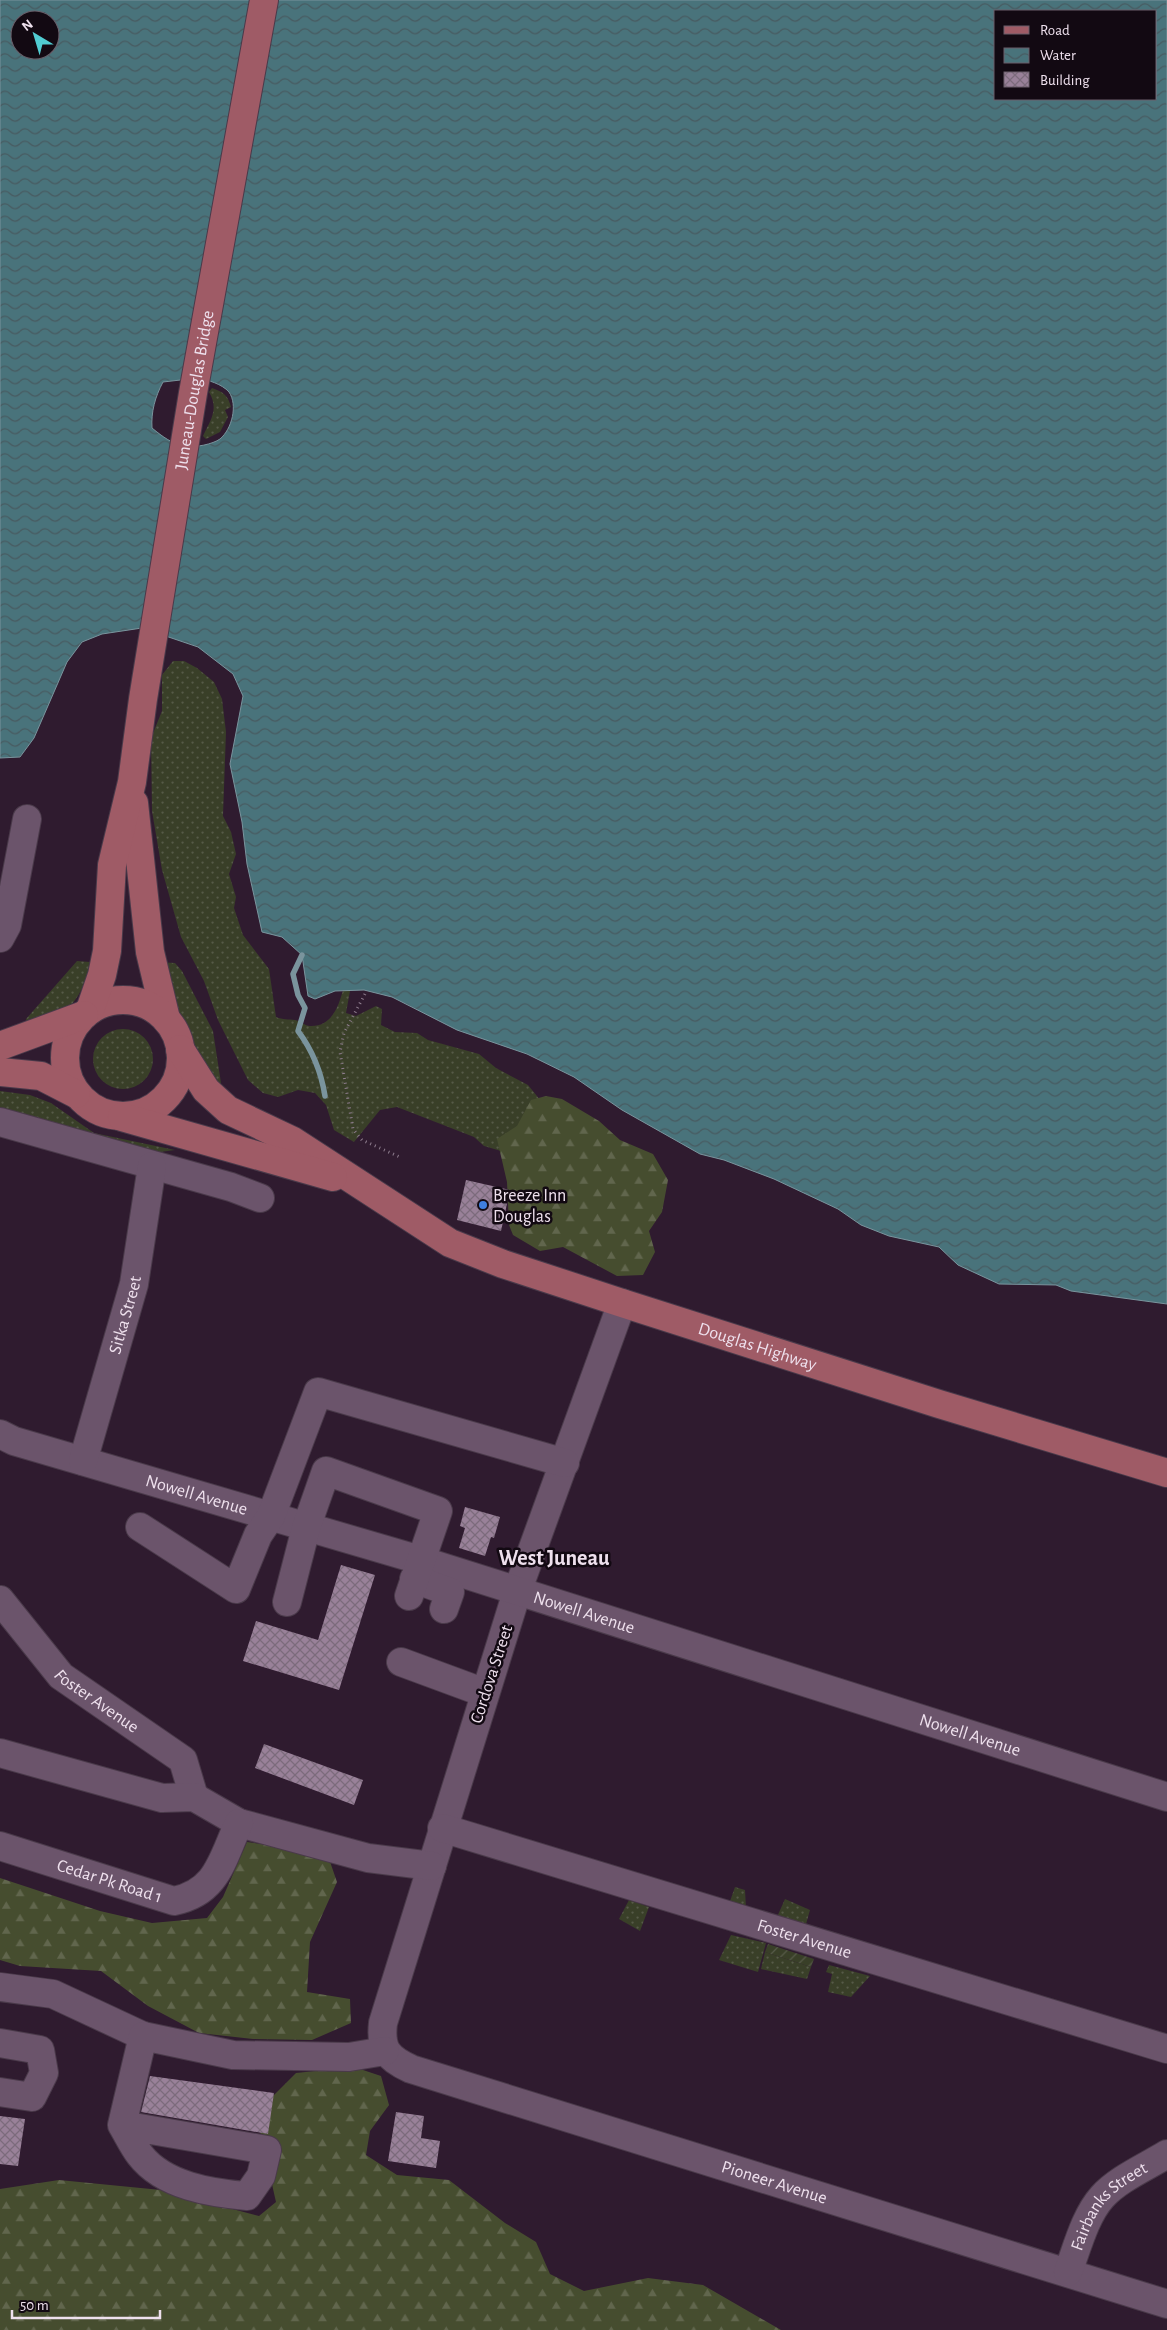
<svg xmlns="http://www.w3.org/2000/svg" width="1167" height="2330" font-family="'Alegreya Sans',sans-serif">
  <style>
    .grass { fill: url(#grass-dots) }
    .forest { fill: url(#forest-firs) }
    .garden { fill: url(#garden-furrows) }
    .water { fill: url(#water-waves); stroke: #7a949d; fill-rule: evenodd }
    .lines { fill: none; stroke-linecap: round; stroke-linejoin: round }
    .stream { stroke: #7a949d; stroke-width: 5.5 }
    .building { fill: url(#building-cross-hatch) }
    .minor-casing { stroke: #4a3a4a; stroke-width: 30 }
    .major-casing { stroke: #4a3a4a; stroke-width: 30 }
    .path { stroke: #8e7d8e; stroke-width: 3; stroke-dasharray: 1 4; stroke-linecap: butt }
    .minor { stroke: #6b546b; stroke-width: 28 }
    .major { stroke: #9f5b66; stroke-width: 28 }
    .shop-dot { fill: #3f7fe0; stroke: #120912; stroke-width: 2 }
    .labels { text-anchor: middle; stroke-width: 5; stroke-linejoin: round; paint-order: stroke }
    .street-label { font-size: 18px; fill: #eee0ed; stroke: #120912 }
    .poi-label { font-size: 18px; fill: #eee0ed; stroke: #120912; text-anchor: start }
    .district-label { font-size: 22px; font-weight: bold; fill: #eee0ed; stroke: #120912 }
  </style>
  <defs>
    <pattern id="grass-dots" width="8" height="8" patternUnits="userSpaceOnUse" patternTransform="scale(1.25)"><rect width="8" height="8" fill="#393f28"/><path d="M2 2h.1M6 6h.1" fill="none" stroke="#565a48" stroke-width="1.8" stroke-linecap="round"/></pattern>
    <pattern id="forest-firs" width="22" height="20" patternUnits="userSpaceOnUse" patternTransform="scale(1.25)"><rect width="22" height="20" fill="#464d2f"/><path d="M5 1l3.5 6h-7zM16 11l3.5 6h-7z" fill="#61664d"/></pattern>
    <pattern id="garden-furrows" width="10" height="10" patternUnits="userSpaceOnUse" patternTransform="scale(1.25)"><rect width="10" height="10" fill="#393f28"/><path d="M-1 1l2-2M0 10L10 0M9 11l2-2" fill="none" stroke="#565a48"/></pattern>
    <pattern id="water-waves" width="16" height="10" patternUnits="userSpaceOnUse" patternTransform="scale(1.25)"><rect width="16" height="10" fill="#49737b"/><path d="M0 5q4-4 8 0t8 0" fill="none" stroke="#485b61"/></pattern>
    <pattern id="building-cross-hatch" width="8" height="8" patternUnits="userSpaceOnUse" patternTransform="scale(1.25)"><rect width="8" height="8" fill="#998199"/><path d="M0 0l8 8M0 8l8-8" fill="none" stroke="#7c6b7c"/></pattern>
  </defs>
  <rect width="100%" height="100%" fill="#2f1b2f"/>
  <path class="grass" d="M212 388C223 392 228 395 231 407L225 410 228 417 220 432 206 439 203 436C211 419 219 409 209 392Z
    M173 661H184L197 668 214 682 222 699 226 732 223 816 231 832 236 854 229 874 236 897 234 908 243 935 269 969 276 1017C283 1020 288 1019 295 1020 300 1021 305 1026 310 1026 333 1027 339 1004 344 987L350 991 346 1013 356 1016 376 1006 382 1009 381 1025 395 1032 417 1033 428 1040 479 1054 496 1068 528 1085 545 1106 501 1151 484 1146 474 1137 397 1107 380 1110 354 1142 334 1130 326 1105 315 1093 298 1090 278 1097 263 1093 248 1080 218 1020 204 981 181 937 162 870 152 811 151 738 162 711V675Z
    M77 961 90 962C86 985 75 1010 51 1019 44 1022 34 1022 27 1023L26 1019Z
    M157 962 175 963 182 971 213 1031 221 1083 215 1090 186 1043 154 967Z
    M93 1059a30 30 0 1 1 60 0a30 30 0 1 1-60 0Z
    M0 1091 30 1095 51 1103 94 1133 175 1150 145 1154 0 1116Z
    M735 1887 745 1890 746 1908 729 1904Z
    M785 1899 810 1910 806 1924 777 1917Z
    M629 1900 649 1907 640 1931 619 1919Z
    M731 1935 766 1943 758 1972 719 1960Z
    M765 1952 811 1967 807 1979 761 1969Z
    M829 1965 870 1976 851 1997 828 1992 832 1974 826 1972Z"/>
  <path class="forest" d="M546 1096 562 1099 599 1121 620 1140 653 1154 668 1180 662 1212 649 1231 655 1252 643 1275 617 1276 563 1247 540 1251 513 1235 509 1225 507 1182 497 1139 517 1126 531 1100Z
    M247 1842 327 1853 337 1882 310 1942 307 1992 350 1999 351 2023 312 2040 253 2039 199 2033 148 2006 101 1971 20 1966 0 1960V1878L100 1911 152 1923 207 1918 223 1897Z
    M354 2067 381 2076 389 2105 370 2131 366 2155 397 2175 449 2180 505 2223 536 2242 550 2274 584 2291 648 2278 703 2285 781 2330H0V2189L59 2180 161 2190 259 2216 276 2202 260 2131 265 2104 296 2073Z"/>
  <path class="garden" d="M768 1944 814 1959 811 1967 765 1952Z"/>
  <path class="water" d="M0 0H1167V1304L1071 1291 1056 1285 999 1284 958 1265 939 1247 889 1236 861 1225 838 1209 774 1179 724 1160 700 1154 622 1110 574 1077 527 1054 457 1030 392 997 364 990 335 991 315 999 308 996 302 955 282 937 262 932 247 864 242 822 230 764 243 696 233 674 198 647 142 628 102 634 82 642 67 662 34 738 20 757 0 758ZM996 11H1156V99H996ZM20 20H50V50H20ZM198 378C208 380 222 384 229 392 238 405 232 429 220 439 213 444 195 448 186 446 172 444 163 437 152 428 151 412 155 397 163 382Z"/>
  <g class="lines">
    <path class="stream" d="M302 955 293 974 298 995 305 1008 298 1031C313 1051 321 1071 325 1096"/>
  </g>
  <path class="building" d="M466 1180 510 1190 501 1231 457 1220Z
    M465 1507 500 1517 494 1538 491 1537 485 1556 459 1548 465 1528 460 1526Z
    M341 1565 375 1575 339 1690 243 1661 256 1621 318 1640Z
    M264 1744 363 1780 354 1805 255 1768Z
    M150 2076 274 2093 268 2134 141 2112Z
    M396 2112 424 2116 421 2138 440 2141 436 2168 388 2161Z
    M0 2116 25 2119 18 2166 0 2164Z"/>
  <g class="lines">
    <g class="minor-casing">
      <g id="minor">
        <path d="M0 938 7 925 27 819"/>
        <path d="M0 1122 231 1187 260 1198"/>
        <path id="s1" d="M622 1303 517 1592 383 2023C380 2049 387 2058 411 2069L1167 2304"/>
        <path id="s2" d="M0 1434 14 1441 420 1560 1167 1797"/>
        <path id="s3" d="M83 1461 134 1284 152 1166"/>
        <path d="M140 1527 236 1589 258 1535 271 1516 318 1392 565 1463"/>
        <path d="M414 1579 450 1592 444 1609"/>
        <path id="s4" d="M0 1600 61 1676 183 1760 194 1797"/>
        <path d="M287 1602 306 1528 326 1471 438 1511 409 1596"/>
        <path d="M401 1662 485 1693"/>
        <path d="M0 1753 162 1798 194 1797 239 1823 368 1858 432 1866"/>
        <path id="s5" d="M442 1828 1167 2049"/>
        <path id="s6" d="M0 1846 174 1901C218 1892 222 1859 239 1823"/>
        <path d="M0 1987 53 1994 143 2036"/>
        <path d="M0 2043 40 2050 44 2073 32 2097 0 2092"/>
        <path d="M122 2125 267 2150 261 2176 247 2196C211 2193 164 2186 140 2155 133 2146 128 2135 122 2125L143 2036 233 2055 349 2057 385 2051"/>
        <path id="s7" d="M1068 2272C1077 2248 1085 2216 1102 2197 1118 2179 1146 2167 1167 2154"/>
      </g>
    </g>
    <g class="major-casing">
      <g id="major">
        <path d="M134 803 150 952 166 1019"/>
        <circle cx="123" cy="1058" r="58"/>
        <path id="s8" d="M90 1010 102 975 107 951 112 865 132 782 143 699 193 393 264 0"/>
        <path d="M0 1046 84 1015"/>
        <path id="s9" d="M180 1049 206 1090 228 1110 293 1141 450 1243 503 1264 622 1303 939 1404 1167 1473"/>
        <path d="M0 1072 41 1076 76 1094"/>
        <path d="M122 1117 333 1177"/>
      </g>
    </g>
    <path class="path" d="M365 994 344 1033 340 1052 353 1129 362 1140 402 1158"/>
    <use href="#minor" class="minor"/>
    <use href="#major" class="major"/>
  </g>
  <circle class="shop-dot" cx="483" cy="1205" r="5"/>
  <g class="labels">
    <g class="street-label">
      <text dy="6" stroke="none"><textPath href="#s8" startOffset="630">Juneau-Douglas Bridge</textPath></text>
      <text dy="6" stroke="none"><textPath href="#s3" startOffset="152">Sitka Street</textPath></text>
      <text dy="6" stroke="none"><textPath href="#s9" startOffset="662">Douglas Highway</textPath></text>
      <text dy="6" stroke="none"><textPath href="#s2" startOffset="206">Nowell Avenue</textPath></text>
      <text dy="6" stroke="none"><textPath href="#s2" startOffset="611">Nowell Avenue</textPath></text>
      <text transform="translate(491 1674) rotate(-72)" y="6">Cordova Street</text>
      <text dy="6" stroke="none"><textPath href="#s4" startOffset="141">Foster Avenue</textPath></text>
      <text dy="6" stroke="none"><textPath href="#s2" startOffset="1016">Nowell Avenue</textPath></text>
      <text dy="6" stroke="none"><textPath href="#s6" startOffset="115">Cedar Pk Road 1</textPath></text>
      <text dy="6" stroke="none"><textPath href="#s5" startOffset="379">Foster Avenue</textPath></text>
      <text dy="6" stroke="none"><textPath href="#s1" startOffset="1199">Pioneer Avenue</textPath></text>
      <text dy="6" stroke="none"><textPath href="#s7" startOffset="80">Fairbanks Street</textPath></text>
    </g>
    <g class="poi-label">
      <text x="493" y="1201">Breeze Inn<tspan x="493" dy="21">Douglas</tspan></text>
    </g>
    <g class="district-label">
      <text x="554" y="1565">West Juneau</text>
    </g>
  </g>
  <rect x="994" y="10" width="162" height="90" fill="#120912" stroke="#6a5f6a"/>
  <rect x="1004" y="26" width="25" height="8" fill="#9f5b66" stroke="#6a5f6a"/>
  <text x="1040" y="35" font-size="15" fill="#eee0ed">Road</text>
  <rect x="1004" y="48" width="25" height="15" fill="url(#water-waves)" stroke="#6a5f6a"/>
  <text x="1040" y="60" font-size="15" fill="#eee0ed">Water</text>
  <rect x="1004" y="72" width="25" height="15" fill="url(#building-cross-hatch)" stroke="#6a5f6a"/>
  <text x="1040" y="85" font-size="15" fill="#eee0ed">Building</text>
  <g transform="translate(35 35) rotate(322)"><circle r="24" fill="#120912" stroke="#6a5f6a"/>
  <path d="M0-4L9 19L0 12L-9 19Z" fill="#51ccd2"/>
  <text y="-8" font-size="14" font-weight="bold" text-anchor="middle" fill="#eee0ed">N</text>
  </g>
  <path d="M12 2310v8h148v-8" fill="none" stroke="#eee0ed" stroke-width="2.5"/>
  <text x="20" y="2310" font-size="15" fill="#eee0ed" stroke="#120912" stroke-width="4" paint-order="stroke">50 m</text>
</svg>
